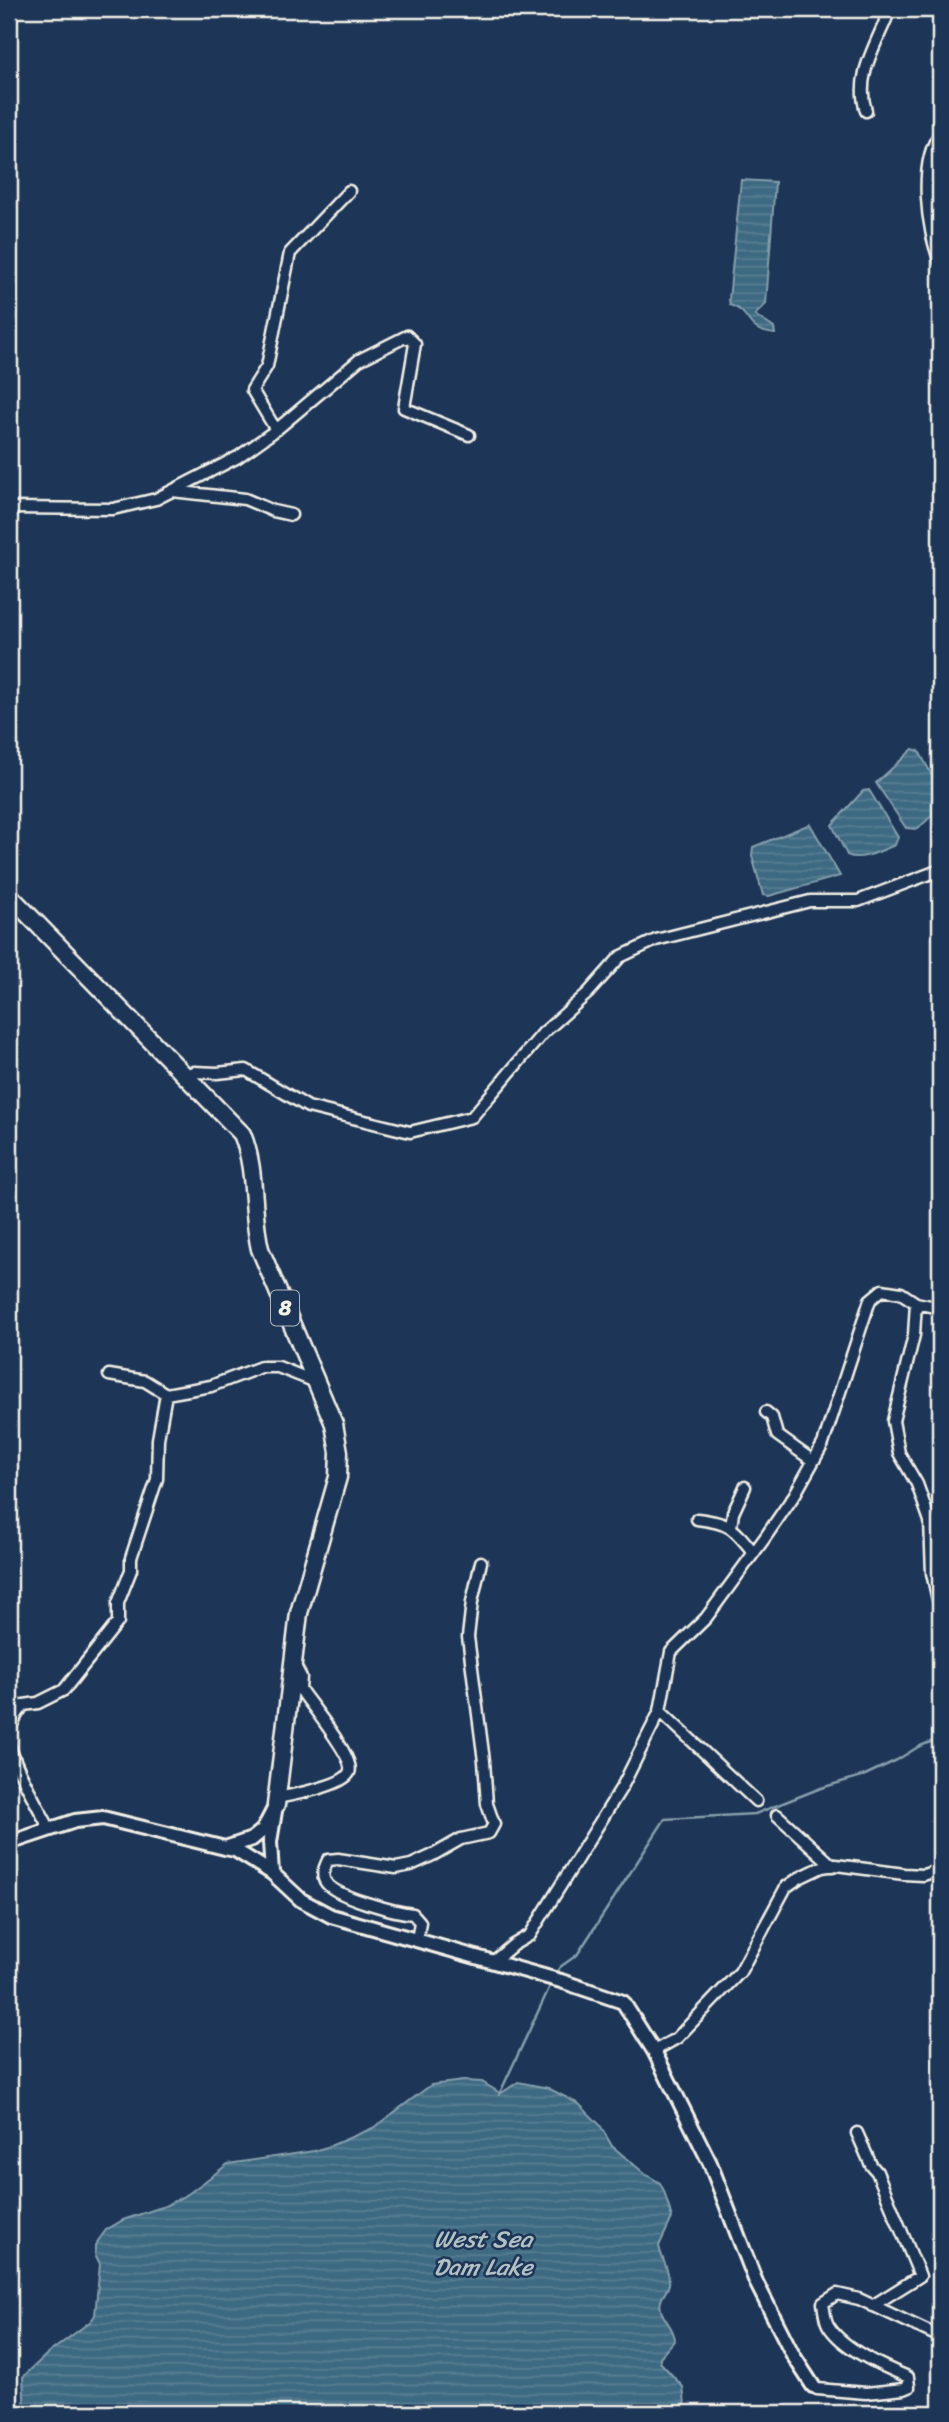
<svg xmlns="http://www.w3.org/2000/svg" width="949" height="2422" font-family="Sriracha,sans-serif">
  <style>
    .water { fill: url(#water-rules); stroke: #869fab; stroke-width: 2 }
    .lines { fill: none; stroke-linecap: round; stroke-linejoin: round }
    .stream { stroke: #869fab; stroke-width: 2.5 }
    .minor-casing { stroke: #f4f1e8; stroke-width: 15 }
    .tertiary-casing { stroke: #f4f1e8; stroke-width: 18 }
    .primary-casing { stroke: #f4f1e8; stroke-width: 21 }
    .minor { stroke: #1d3557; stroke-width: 10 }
    .tertiary { stroke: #1d3557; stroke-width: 12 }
    .primary { stroke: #1d3557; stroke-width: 16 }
    .labels { text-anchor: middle; stroke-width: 5; stroke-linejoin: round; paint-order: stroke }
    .shield { fill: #1d3557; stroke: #b4b9bc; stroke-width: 2 }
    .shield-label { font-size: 21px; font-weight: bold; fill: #f4f1e8 }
    .water-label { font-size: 24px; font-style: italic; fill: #b4c1c4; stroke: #1d3557 }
  </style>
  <defs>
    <pattern id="water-rules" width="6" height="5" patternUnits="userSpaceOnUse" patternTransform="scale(1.75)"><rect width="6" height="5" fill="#3d6982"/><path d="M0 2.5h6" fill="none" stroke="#5a7f94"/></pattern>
  </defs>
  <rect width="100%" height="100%" fill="#1d3557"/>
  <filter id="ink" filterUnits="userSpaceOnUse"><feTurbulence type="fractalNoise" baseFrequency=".0143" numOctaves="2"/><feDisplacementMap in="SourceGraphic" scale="14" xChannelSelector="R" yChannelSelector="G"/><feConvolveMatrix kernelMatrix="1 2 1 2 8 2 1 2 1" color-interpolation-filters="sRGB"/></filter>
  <g filter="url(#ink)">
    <path class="water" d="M741 180 775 182 766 304 755 315 774 328 775 334C743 331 753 312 730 305L729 300Z
      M913 749 919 751C926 766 945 792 937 809 933 816 924 823 917 829L906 828 876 783Z
      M869 790 898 837 895 845C881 850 862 862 847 855L832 825 863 791Z
      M810 824 840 876 769 896 763 895 752 856 753 847Z
      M463 2081 482 2082 500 2093 503 2092 518 2082 548 2088 579 2104 600 2125 612 2146 645 2174 660 2183 664 2191 672 2218 659 2246C661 2258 671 2273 669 2284 667 2294 658 2297 661 2310 664 2321 674 2327 675 2340L660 2357V2362L683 2387 686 2413H25L23 2377 46 2355 91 2321 95 2315 100 2264 95 2254V2245L106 2230 123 2220 165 2206 188 2194 228 2164 314 2151 330 2146 373 2128 431 2085Z"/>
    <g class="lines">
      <path class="stream" d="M555 1975 560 1967 577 1955 665 1819 755 1814 821 1788 865 1775 897 1760 918 1747 940 1738
        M499 2095 551 1984"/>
      <g class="minor-casing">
        <path id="minor" d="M866 111C854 74 878 43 890 9
          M940 134C918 162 927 231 940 261
          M276 430 252 390 267 366 290 253 349 191
          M172 491 245 499 273 511 291 515
          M9 508 113 509 156 499 238 457 276 430 359 360 407 336 415 344 404 408 469 435
          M185 1076 194 1072 217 1073 246 1070 308 1107 410 1132 472 1117 543 1033 588 993 620 957 656 940 810 901H858L940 870
          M916 1303 914 1335 893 1421 899 1453 917 1484 930 1521 932 1573 938 1600 940 1602
          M109 1375 145 1381 166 1394 211 1386 261 1367H278L316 1382
          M766 1412 772 1417 777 1435 813 1461
          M697 1519C730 1523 733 1527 754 1553
          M731 1527 733 1513 745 1487
          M9 1699 21 1709
          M277 1798C292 1795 342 1786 349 1773 357 1760 309 1703 300 1689L301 1677 293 1662
          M756 1801 660 1711 671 1652 706 1618 764 1539 795 1494 823 1444 870 1300 882 1290 901 1293 916 1303 940 1308
          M777 1815 833 1866
          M49 1828C39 1808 11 1761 9 1741 8 1729 16 1714 24 1705L38 1703 64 1690 118 1622V1603L131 1570V1558L157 1479 158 1439 166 1394
          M417 1940 420 1922 413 1914C396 1912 333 1897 325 1881 321 1874 325 1867 328 1860L338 1859 396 1868 411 1865 433 1855 461 1839 489 1833 494 1824 487 1804 484 1761 468 1637 472 1602 481 1562
          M494 1961 513 1945 530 1935 623 1785 660 1711
          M654 2051 677 2038 740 1972 786 1887 799 1878 822 1867 836 1865 904 1874 923 1875 940 1870
          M857 2133 871 2165 877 2172 920 2276 872 2306
          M813 2386 817 2389 866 2393 904 2389 909 2387 908 2377C884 2367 842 2349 828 2325 825 2320 824 2310 823 2303L837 2294 859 2299 940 2337"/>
      </g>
      <g class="tertiary-casing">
        <path id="tertiary" d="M9 1843 75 1821 103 1818 225 1848 252 1839 263 1830 276 1805 270 1842 272 1873 301 1900 331 1916 561 1981 623 2002 654 2051 710 2163 756 2282 793 2355 813 2386
          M225 1848 235 1850 272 1873"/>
      </g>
      <g class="primary-casing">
        <path id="primary" d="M9 895 242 1134C257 1170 251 1211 260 1249L334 1424 339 1452 338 1477 299 1613 276 1805"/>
      </g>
      <use href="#minor" class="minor"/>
      <use href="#tertiary" class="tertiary"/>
      <use href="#primary" class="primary"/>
    </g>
  </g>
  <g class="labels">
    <rect class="shield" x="271" y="1290.5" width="28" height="35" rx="5"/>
    <g class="shield-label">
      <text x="285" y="1315">8</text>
    </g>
    <g class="water-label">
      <text x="483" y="2247">West Sea<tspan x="483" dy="28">Dam Lake</tspan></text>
    </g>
  </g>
  <rect width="949" height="2422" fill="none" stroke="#1d3557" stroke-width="35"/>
  <rect x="18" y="18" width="914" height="2387" fill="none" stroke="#f4f1e8" stroke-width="2.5" filter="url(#ink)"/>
</svg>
